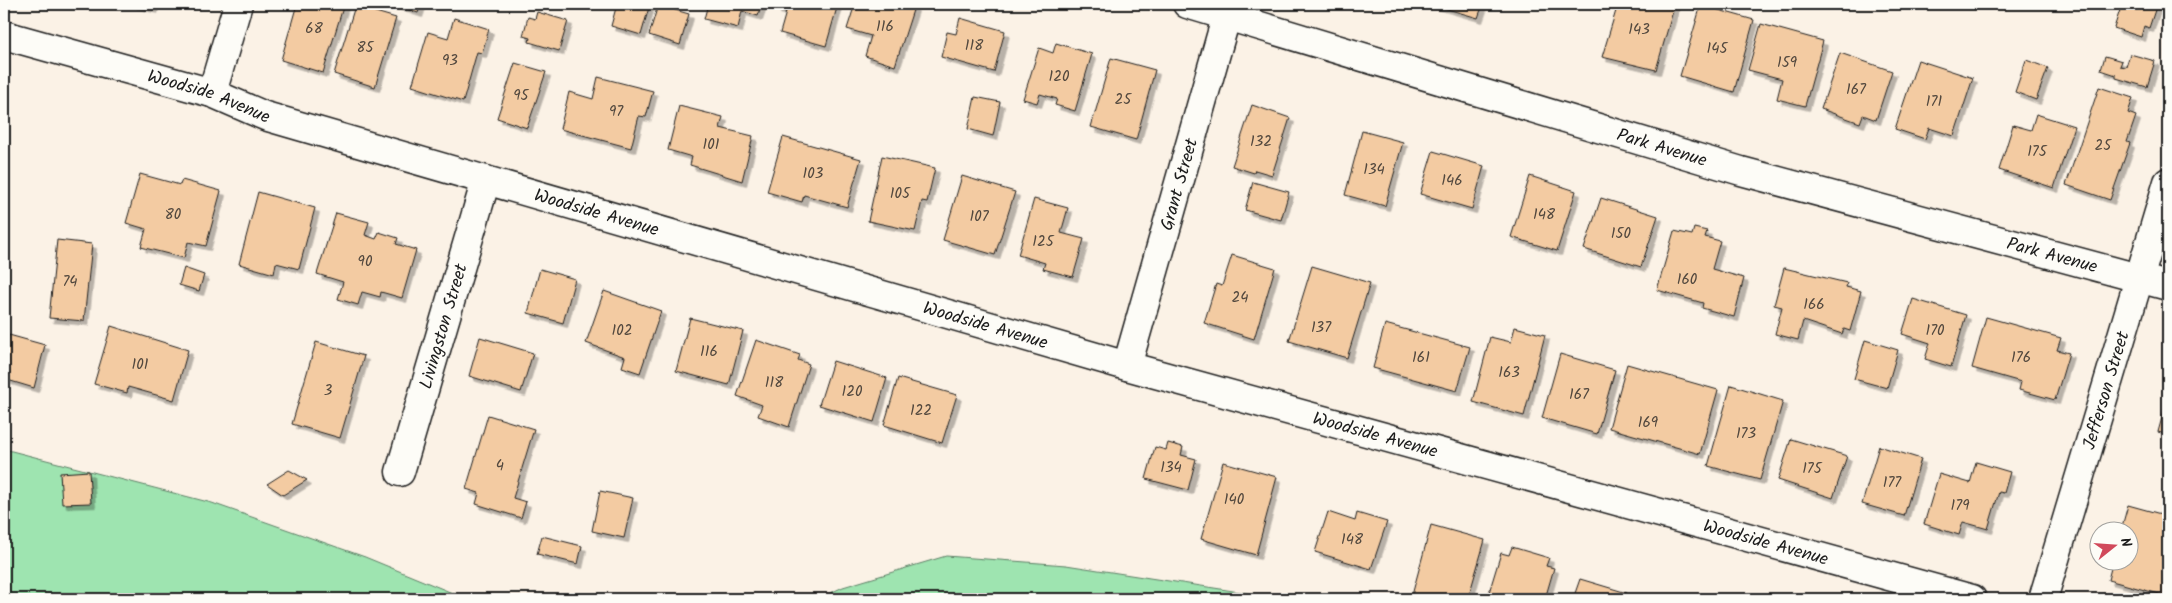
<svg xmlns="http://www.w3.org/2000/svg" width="2172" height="603" font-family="Kalam,sans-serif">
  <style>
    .green { fill: #9ee4b0; stroke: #5d8066 }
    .building { fill: #f3cba2; stroke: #1c1c1c; filter: url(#shadow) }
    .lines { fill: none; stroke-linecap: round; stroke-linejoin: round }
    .minor-casing { stroke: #1c1c1c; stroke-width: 31 }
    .minor { stroke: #fdfcf7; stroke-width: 28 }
    .labels { text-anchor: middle; stroke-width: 4; stroke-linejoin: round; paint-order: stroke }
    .number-label { font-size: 15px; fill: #52483e }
    .street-label { font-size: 18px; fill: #1c1c1c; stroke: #fdfcf7 }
  </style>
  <defs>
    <filter id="shadow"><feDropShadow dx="4.5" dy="4.5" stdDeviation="0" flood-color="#0004"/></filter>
  </defs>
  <rect width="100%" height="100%" fill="#fbf2e6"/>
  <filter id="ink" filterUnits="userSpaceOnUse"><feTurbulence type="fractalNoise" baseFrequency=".02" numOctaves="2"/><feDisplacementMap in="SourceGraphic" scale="10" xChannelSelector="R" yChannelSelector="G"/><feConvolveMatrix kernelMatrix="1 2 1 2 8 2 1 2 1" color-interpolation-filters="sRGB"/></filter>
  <g filter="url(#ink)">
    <path class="green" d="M4 449 212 503 365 557 467 599H4Z
      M946 556 1066 565 1272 597 1275 599H818L843 587Z"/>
    <path class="building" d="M132 4H154L153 9Z
      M297 4H344L323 73 281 60Z
      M391 4H421L418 13Z
      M617 4H650L641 35 611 26Z
      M708 4H762L758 16 742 11 738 28 704 19Z
      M777 4H838L826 46 780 33 786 12 776 9Z
      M855 4H904L914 7 895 66 865 56 871 36 847 29Z
      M1430 4H1483L1478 18Z
      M1618 4H1675L1656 70 1602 57Z
      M2122 4H2157L2149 28 2144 26 2141 37 2114 28Z
      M658 5 689 14 680 45 649 35Z
      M1701 5 1754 20 1734 92 1680 76Z
      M355 6 396 18 375 87 334 74Z
      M537 12 568 21 559 51 529 42 530 38 523 36 528 17 535 19Z
      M454 18 489 29 482 53 477 52 463 102 412 86 428 32 448 38Z
      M960 18 1005 31 994 72 941 57 947 32 956 34Z
      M1761 24 1823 41 1805 106 1777 99 1782 79 1748 70Z
      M1056 43 1092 54 1075 111 1055 105 1057 99 1040 94 1037 103 1023 99 1039 48 1053 53Z
      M1840 53 1892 71 1876 120 1863 115 1860 123 1821 109Z
      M2130 54 2155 61 2147 87 2116 78V75L2101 70 2105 56 2122 61 2120 66 2126 67Z
      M1111 58 1155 70 1136 140 1091 127Z
      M1918 60 1973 78 1954 136 1929 128 1925 139 1895 129Z
      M2026 60 2048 68 2036 100 2015 92Z
      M515 63 546 72 527 128 497 118Z
      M598 77 653 91 646 117 639 116 631 148 560 129 569 92 593 99Z
      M2099 87 2133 98 2128 113 2136 116 2127 142 2130 143 2110 200 2066 185Z
      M975 97 1000 102 993 136 968 129Z
      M1252 105 1290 118 1272 175 1255 170 1254 173 1232 166Z
      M679 106 723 117 720 128 753 136 742 181 690 165 692 157 668 150Z
      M2036 114 2074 126 2054 188 1999 170 2013 125 2031 130Z
      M1362 131 1403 142 1385 206 1345 195Z
      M783 137 861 159 847 207 804 195 802 202 767 192Z
      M1433 151 1484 166 1472 209 1420 194Z
      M882 156 935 168 927 202 922 201 915 231 868 221Z
      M140 174 180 185 182 180 221 191 206 246 188 242 184 258 141 247 146 229 126 223Z
      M962 176 1015 192 995 255 943 240Z
      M1530 176 1576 191 1557 251 1511 237Z
      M1253 182 1289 192 1281 220 1245 210Z
      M258 192 315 208 299 269 276 263 274 274 239 264Z
      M1601 198 1658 216 1641 267 1584 249Z
      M1034 199 1068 208 1061 233 1084 239 1073 277 1043 269 1045 263 1018 255Z
      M336 213 369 222 365 235 376 239 379 232 398 238 396 244 416 250 402 298 381 292 380 297 362 292 358 305 338 299 343 282 317 274Z
      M1694 228 1707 231 1705 237 1720 241 1712 269 1744 278 1734 317 1702 308 1703 303 1657 290 1674 231 1692 235Z
      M57 240 92 244 84 321 49 318Z
      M1232 255 1275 268 1254 339 1204 323 1216 284 1222 286Z
      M1312 266 1370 283 1347 358 1289 341Z
      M184 268 204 275 199 291 179 285Z
      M1784 268 1847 283 1846 287 1861 291 1850 331 1844 329 1842 334 1803 321 1798 340 1775 334 1782 307 1774 305Z
      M540 269 575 279 563 323 528 313Z
      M604 291 661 311 640 373 622 367 625 357 586 343Z
      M1913 299 1966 315 1951 367 1925 359 1930 343 1902 334Z
      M1986 317 2061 338 2057 350 2069 353 2055 400 2019 390 2021 382 1972 368Z
      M690 318 743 331 729 385 676 371Z
      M1385 324 1470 347 1457 391 1373 368Z
      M111 326 188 350 174 400 128 387 127 393 94 384Z
      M1515 327 1545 335 1524 416 1473 402 1490 337 1511 342Z
      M9 335 45 345 34 388 4 379V355Z
      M480 337 533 353 521 392 469 376Z
      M756 340 800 355 798 360 809 364 789 427 758 416 762 405 737 396Z
      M1865 340 1898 350 1887 388 1854 379Z
      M316 342 364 356 340 438 292 424Z
      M1560 354 1615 370 1597 434 1542 418Z
      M833 361 887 378 874 422 819 405Z
      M1627 364 1718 390 1700 454 1609 428Z
      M898 378 957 395 942 443 884 425Z
      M1731 385 1783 401 1760 480 1708 466Z
      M2168 396V435L2158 432Z
      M488 415 534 429 513 498 526 502 521 518 476 504 479 493 466 489Z
      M1791 439 1847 456 1833 498 1778 480Z
      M1168 443 1183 447 1181 455 1196 459 1188 490 1146 479 1155 447 1166 450Z
      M1879 446 1921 459 1904 516 1862 504Z
      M1223 462 1277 477 1256 555 1201 539Z
      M1976 462 2010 472 2004 493 1999 492 1988 529 1963 522 1959 535 1924 524 1939 474 1970 483Z
      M289 470 307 480 283 495 267 484Z
      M89 471 91 503 62 504 60 473Z
      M600 491 633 498 624 538 592 531Z
      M2128 505 2168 516V577L2163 595 2108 580 2113 560H2130V530H2121Z
      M1328 512 1355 521 1357 513 1387 522 1371 569 1315 552Z
      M1431 525 1485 540 1468 599H1411Z
      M542 536 582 546 578 564 537 554Z
      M1512 547 1549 558 1546 566 1554 568 1545 599H1487L1501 553 1509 555Z
      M1580 579 1627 593 1625 599H1573Z
      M1642 594 1656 599H1640Z"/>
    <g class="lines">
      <g class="minor-casing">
        <g id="minor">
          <path id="s1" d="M1187 4 1741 171 2168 286"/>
          <path id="s2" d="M4 35 212 93 265 116 1127 366 1972 599"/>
          <path d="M212 93 238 4"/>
          <path id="s3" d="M1127 366 1230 4"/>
          <path id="s4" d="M400 472 486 180"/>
          <path id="s5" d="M2043 599 2168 182"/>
        </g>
      </g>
      <use href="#minor" class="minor"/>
    </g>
  </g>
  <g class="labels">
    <g class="number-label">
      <text x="885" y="31">116</text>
      <text x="314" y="33">68</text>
      <text x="1639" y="34">143</text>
      <text x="974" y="50">118</text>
      <text x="365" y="52">85</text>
      <text x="1717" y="53">145</text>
      <text x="450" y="65">93</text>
      <text x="1787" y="67">159</text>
      <text x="1059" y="81">120</text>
      <text x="1856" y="94">167</text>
      <text x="521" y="100">95</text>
      <text x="1123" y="104">25</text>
      <text x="1934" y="106">171</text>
      <text x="616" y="116">97</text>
      <text x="1261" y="146">132</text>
      <text x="711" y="149">101</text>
      <text x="2103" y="150">25</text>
      <text x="2037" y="156">175</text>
      <text x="1374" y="174">134</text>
      <text x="813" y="178">103</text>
      <text x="1452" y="185">146</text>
      <text x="900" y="198">105</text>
      <text x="173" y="219">80</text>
      <text x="1544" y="219">148</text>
      <text x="979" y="221">107</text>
      <text x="1621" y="238">150</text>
      <text x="1043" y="246">125</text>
      <text x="365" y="266">90</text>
      <text x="1687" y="284">160</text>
      <text x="70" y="286">74</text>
      <text x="1240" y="302">24</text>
      <text x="1814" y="309">166</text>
      <text x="1321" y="332">137</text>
      <text x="622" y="335">102</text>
      <text x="1935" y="335">170</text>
      <text x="709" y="356">116</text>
      <text x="1421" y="362">161</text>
      <text x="2021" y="362">176</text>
      <text x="140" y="369">101</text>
      <text x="1509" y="377">163</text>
      <text x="774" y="387">118</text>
      <text x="328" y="395">3</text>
      <text x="852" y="396">120</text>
      <text x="1579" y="399">167</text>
      <text x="921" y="415">122</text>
      <text x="1648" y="427">169</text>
      <text x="1746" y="438">173</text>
      <text x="500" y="470">4</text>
      <text x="1171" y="472">134</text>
      <text x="1812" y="473">175</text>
      <text x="1892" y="487">177</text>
      <text x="1234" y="504">140</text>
      <text x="1960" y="510">179</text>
      <text x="1352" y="544">148</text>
    </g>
    <g class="street-label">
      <text dy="6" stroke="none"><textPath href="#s2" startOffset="214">Woodside Avenue</textPath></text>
      <text dy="6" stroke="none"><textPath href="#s1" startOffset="496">Park Avenue</textPath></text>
      <text dy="6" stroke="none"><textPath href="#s3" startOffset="189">Grant Street</textPath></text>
      <text dy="6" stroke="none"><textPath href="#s2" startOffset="619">Woodside Avenue</textPath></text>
      <text dy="6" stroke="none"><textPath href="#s1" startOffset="901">Park Avenue</textPath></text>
      <text dy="6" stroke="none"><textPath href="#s2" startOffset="1024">Woodside Avenue</textPath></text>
      <text dy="6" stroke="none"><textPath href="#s4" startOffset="152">Livingston Street</textPath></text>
      <text dy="6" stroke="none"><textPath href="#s5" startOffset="218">Jefferson Street</textPath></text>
      <text dy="6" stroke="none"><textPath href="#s2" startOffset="1429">Woodside Avenue</textPath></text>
      <text dy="6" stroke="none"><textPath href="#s2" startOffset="1834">Woodside Avenue</textPath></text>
    </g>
  </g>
  <rect width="2172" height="603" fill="none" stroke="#fdfcf7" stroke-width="20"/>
  <rect x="10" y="10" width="2152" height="583" fill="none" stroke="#1c1c1c" stroke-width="2" filter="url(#ink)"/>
  <g transform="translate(2114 546) rotate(73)"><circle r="24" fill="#fdfcf7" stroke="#a3a29f"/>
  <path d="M0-4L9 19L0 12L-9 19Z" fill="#d1495b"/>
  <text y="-8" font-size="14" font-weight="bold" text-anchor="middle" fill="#1c1c1c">N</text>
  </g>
</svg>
